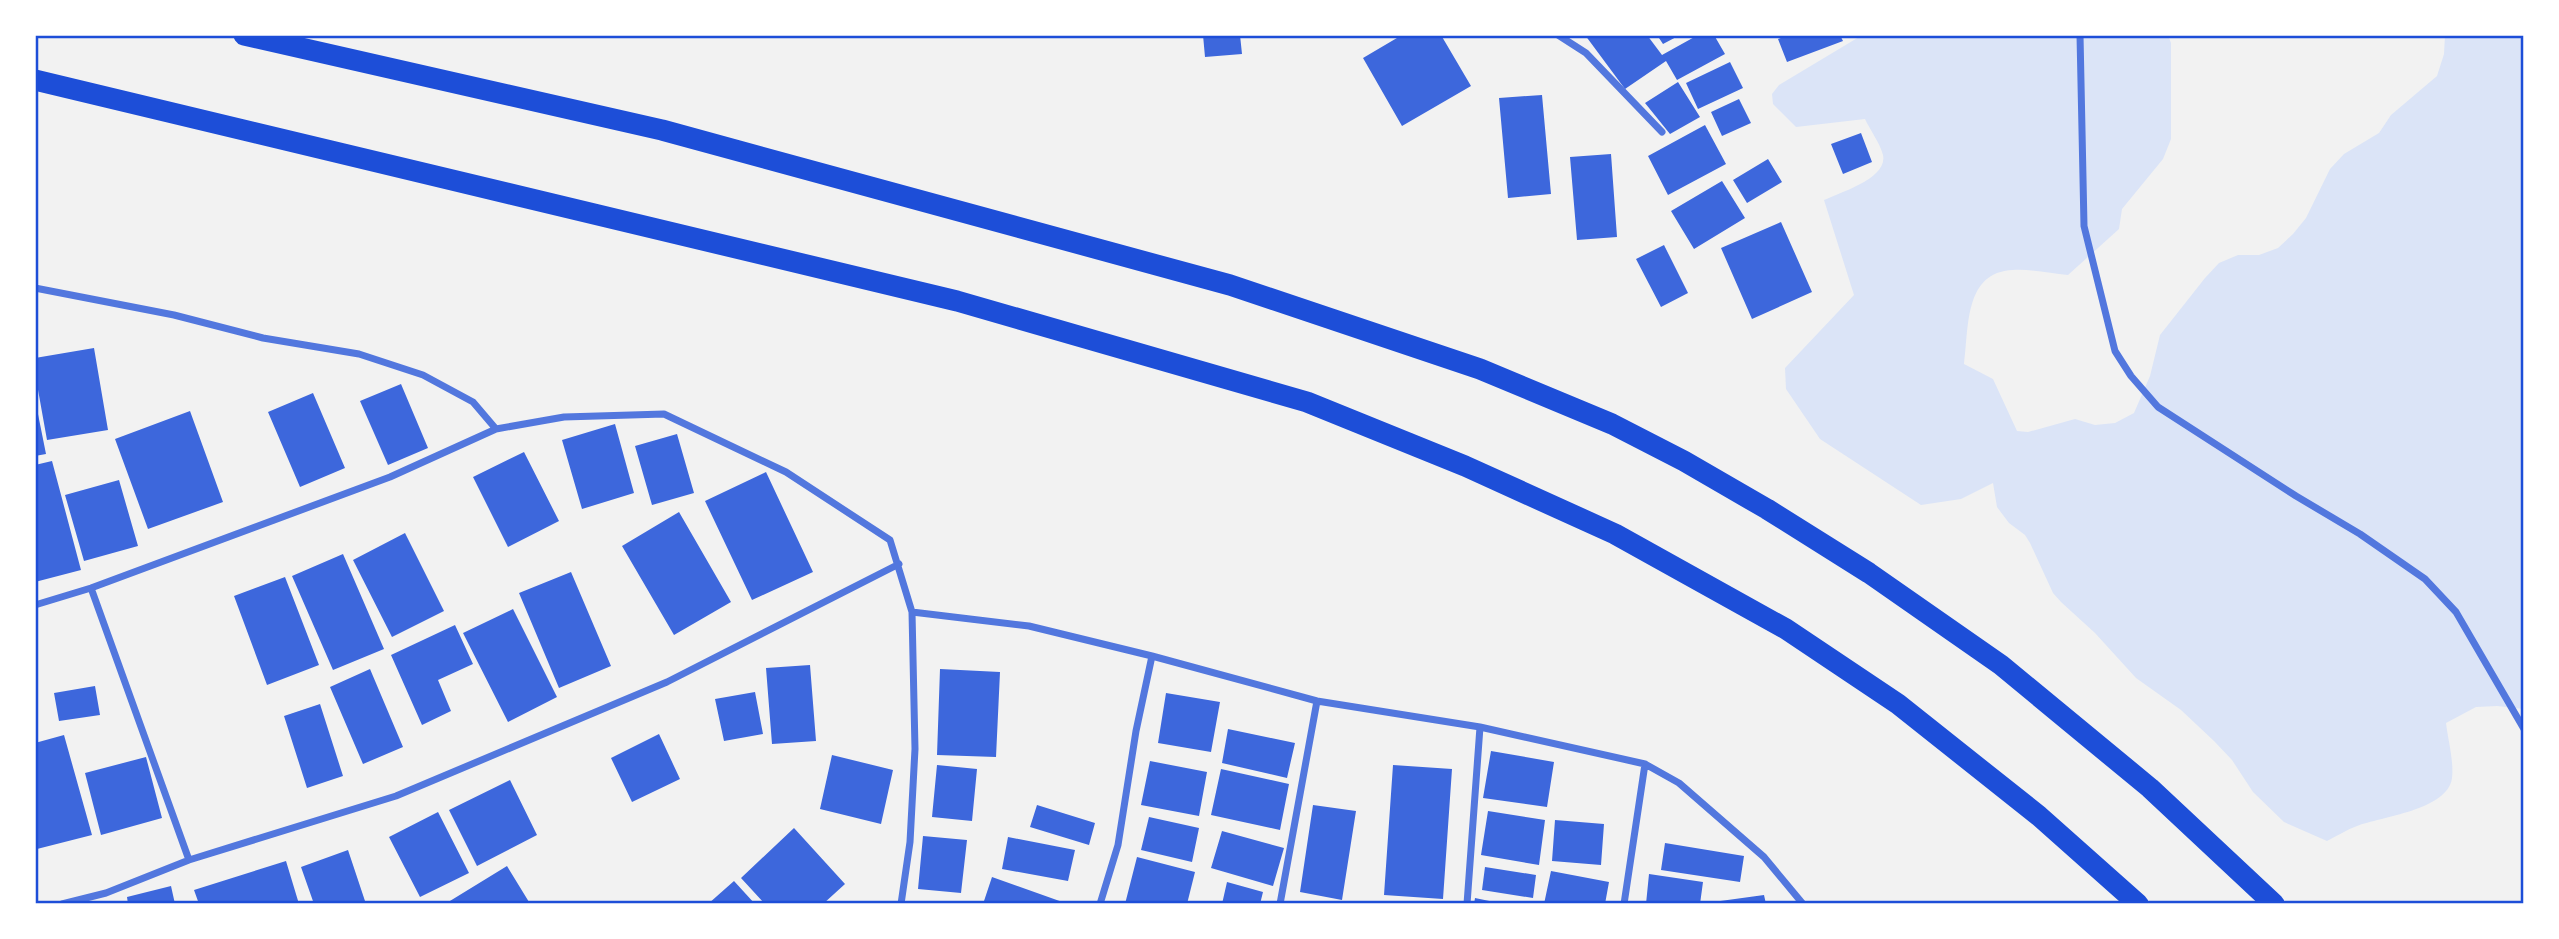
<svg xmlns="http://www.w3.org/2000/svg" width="2559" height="939" font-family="'Roboto Condensed',sans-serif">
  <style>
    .green { fill: #dbe4f7 }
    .building { fill: #3d67dc }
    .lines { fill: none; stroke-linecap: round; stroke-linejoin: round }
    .minor { stroke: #5277de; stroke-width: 7 }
    .motorway { stroke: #1d4ed8; stroke-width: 21 }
    .neatline { fill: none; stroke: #1d4ed8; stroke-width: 2.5 }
  </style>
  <rect width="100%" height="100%" fill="#f2f2f2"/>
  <path class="green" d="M1859 35H2168L2171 43V139L2163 159 2122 209 2119 229 2068 275C2050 273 2031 269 2013 270 1964 272 1969 327 1964 364L1993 379 2017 431 2028 432 2075 419 2095 425 2115 423 2134 413 2150 376 2160 335 2205 278 2219 263 2238 255H2259L2278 248 2293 234 2306 218 2330 169 2344 154 2379 133 2391 115 2437 76 2444 54 2445 35H2524V709L2497 706 2476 707 2446 723C2448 740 2454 761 2452 778 2448 810 2380 817 2357 826 2346 830 2337 836 2327 841L2284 822 2253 792 2232 760 2214 741 2181 710 2136 678 2095 633 2061 602 2053 593 2030 543 2025 535 2009 523 1997 507 1993 483 1961 499 1921 505 1820 439 1786 389 1785 368 1854 295 1824 200C1841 192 1888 178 1883 155 1880 143 1870 130 1865 119L1796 127 1773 104 1772 94 1779 85 1859 37Z"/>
  <path class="building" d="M1203 35H1240L1242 54 1205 57Z
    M1402 35H1441L1471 86 1402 126 1363 58Z
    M1585 35H1647L1662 55 1698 35H1714L1725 54 1677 80 1666 61 1625 89Z
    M1657 35H1680L1663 44Z
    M1789 35H1840L1843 41 1787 62 1778 39Z
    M1730 62 1743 88 1698 109 1686 83Z
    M1678 82 1700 117 1670 134 1645 103Z
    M1542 95 1551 194 1508 198 1499 98Z
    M1739 99 1751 123 1722 136 1711 112Z
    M1705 125 1726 164 1668 195 1648 156Z
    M1861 133 1872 162 1843 174 1831 144Z
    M1611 154 1617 237 1577 240 1570 157Z
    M1768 159 1782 182 1747 203 1733 180Z
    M1722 181 1745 218 1694 249 1671 211Z
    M1781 222 1812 292 1752 319 1721 248Z
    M1664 245 1688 293 1661 307 1636 259Z
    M94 348 108 430 47 440 35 373V358Z
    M401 384 428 448 388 465 360 401Z
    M313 393 345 468 300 487 268 412Z
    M35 399 46 454 35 456Z
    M190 411 223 502 148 529 115 439Z
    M615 424 634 493 582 509 562 440Z
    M677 434 694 493 652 505 635 446Z
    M524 452 559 521 508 547 473 477Z
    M52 461 81 570 35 582V465Z
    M766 472 813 572 752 600 705 501Z
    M119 480 138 546 84 561 65 495Z
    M679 512 731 602 674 635 622 546Z
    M405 533 444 611 392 637 353 560Z
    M343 554 384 649 333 670 292 576Z
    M571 572 611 666 559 688 519 593Z
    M285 577 319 665 267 685 234 596Z
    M513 609 557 697 508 722 463 633Z
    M455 625 473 664 438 680 451 711 422 725 391 655Z
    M810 665 816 741 772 744 766 668Z
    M370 669 403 747 363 764 330 687Z
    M940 669 1000 672 996 757 937 755Z
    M95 686 100 715 59 721 54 693Z
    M755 692 763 734 724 741 715 699Z
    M1166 693 1220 702 1211 752 1158 743Z
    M320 704 343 776 307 788 284 716Z
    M1228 729 1295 743 1287 778 1222 763Z
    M659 734 680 779 632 802 611 758Z
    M64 735 92 835 37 849 35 841V743Z
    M1491 751 1554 762 1547 807 1483 798Z
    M832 755 893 770 881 824 820 809Z
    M146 757 162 818 101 835 85 773Z
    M1150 761 1207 772 1199 816 1141 805Z
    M937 765 977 769 972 821 932 817Z
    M1393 765 1452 769 1443 899 1384 895Z
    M1221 769 1289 784 1280 830 1211 815Z
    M510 780 537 835 477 866 449 810Z
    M1037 805 1095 823 1089 845 1030 827Z
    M1313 805 1356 811 1342 900 1300 892Z
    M1488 811 1545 820 1539 865 1481 855Z
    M438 812 469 873 420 897 389 837Z
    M1149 817 1199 828 1192 862 1141 850Z
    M1555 820 1604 824 1601 865 1552 861Z
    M794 828 845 884 823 904H765L741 878Z
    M1222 831 1284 848 1273 886 1211 868Z
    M923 836 967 840 961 893 918 889Z
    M1008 837 1075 850 1068 881 1002 869Z
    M1665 843 1744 856 1740 882 1661 870Z
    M348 850 366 904H314L301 867Z
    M1137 857 1195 872 1187 904H1125Z
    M286 861 299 904H199L194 890Z
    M507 866 529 902 525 904H445Z
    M1485 867 1536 875 1533 898 1482 890Z
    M1551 871 1609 882 1605 904H1544Z
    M1649 874 1703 882 1700 904H1646Z
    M992 877 1068 904H983Z
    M734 881 755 904H708Z
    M1227 882 1263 892 1260 904H1222Z
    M171 886 175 904H128L127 897Z
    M1764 895 1766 904H1713V902Z
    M1475 898 1499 903V904H1474Z"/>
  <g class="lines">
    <path class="minor" d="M1558 35 1586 53 1662 132
      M2080 35 2084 226 2115 351 2131 376 2158 407 2296 496 2360 534 2425 579 2456 612 2524 729
      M35 288 174 315 263 338 359 354 423 375 473 402 496 429
      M91 588 189 860
      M35 605 91 588 390 477 496 429 564 417 664 414 786 472 890 540 912 612 915 749 910 842 901 904
      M912 612 1029 626 1152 656 1317 701 1480 727 1645 764 1679 783 1764 857 1803 904
      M62 904 106 893 189 860 396 796 667 682 899 564
      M1100 904 1118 845 1136 731 1152 656
      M1280 904 1317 701
      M1467 904 1480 727
      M1624 904 1645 764"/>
    <path class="motorway" d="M244 35 662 130 1230 285 1480 369 1612 424 1684 461 1767 509 1869 573 2001 665 2150 788 2274 904
      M35 80 957 301 1307 402 1465 466 1615 534 1786 629 1898 704 2039 816 2138 904"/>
  </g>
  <rect width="2559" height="939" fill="none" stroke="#ffffff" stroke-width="74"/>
  <rect x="37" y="37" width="2485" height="865" class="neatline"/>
</svg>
